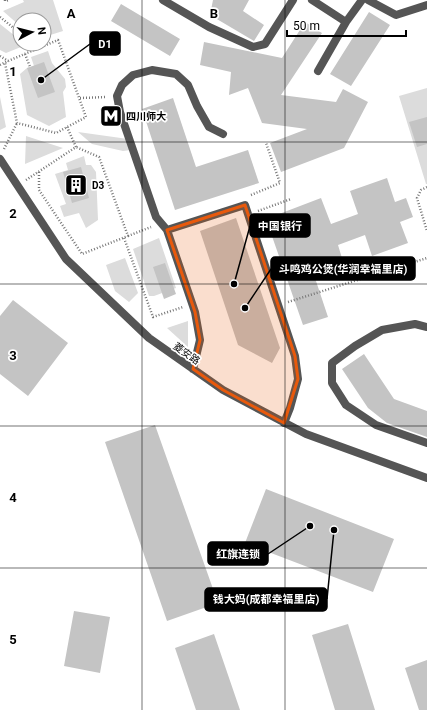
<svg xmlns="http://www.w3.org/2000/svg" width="427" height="710" font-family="Roboto,'Noto Sans SC',sans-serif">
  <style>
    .green { fill: #dcdcdc }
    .building { fill: #c4c4c4 }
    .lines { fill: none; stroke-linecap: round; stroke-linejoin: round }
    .path { stroke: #777; stroke-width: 2.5; stroke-dasharray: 1 2; stroke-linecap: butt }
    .service { stroke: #555; stroke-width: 8 }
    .minor { stroke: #555; stroke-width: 8 }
    .marked { fill: #e8590c; fill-opacity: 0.2; stroke: #e8590c; stroke-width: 3; stroke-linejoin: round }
    .grid { fill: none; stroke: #000; stroke-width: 1; stroke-opacity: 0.55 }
    .labels { text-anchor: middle; stroke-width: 3.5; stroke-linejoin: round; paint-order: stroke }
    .poi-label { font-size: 10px; font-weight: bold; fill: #000; stroke: #fff; text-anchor: start }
    .street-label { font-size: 10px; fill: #000; stroke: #fff }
    .grid-label { font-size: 13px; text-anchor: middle; font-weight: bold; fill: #000; stroke: #fff; stroke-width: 3.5; stroke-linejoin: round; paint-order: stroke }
    .leader { fill: none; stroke: #000; stroke-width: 1.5 }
    .callout-dot { fill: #000; stroke: #fff; stroke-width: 1.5 }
    .callout { fill: #000; stroke: #000; stroke-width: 1.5 }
    .callout-label { font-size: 11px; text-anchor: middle; font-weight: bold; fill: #fff }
  </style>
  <rect width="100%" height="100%" fill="#fff"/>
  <path class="green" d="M23 0H53L63 31 44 37V20H20V26L3 11 24 2Z
    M0 24 20 40V44L26 45 6 53 0 50Z
    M48 51 52 63 65 79 66 87 63 92 66 117 49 126 27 115 20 74 27 68 34 66 31 57Z
    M427 88V184H426L399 96Z
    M0 97 6 127 0 130Z
    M78 132 128 139 131 150 123 151 92 144Z
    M26 136 63 148 25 164Z
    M84 156 86 165H91L96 172 98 220 86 228 79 213 64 217 60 206 66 204 55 174 68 170 66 163Z
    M159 238 176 288 154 296H149L133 249Z
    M125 258 138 293 129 302 115 291 106 265Z
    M188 321V347L167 328Z"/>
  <path class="building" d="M213 0H249L243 11 264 25 254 41 210 15Z
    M121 4 180 39 170 56 111 21Z
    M369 12 390 25 351 86 330 74Z
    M305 22 322 33 281 95 336 102 343 89 368 102 344 148 281 172 270 143 307 129 262 123 248 88 229 95 231 72 200 65 204 42 282 58Z
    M44 62 55 92 38 98 27 68Z
    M173 98 196 167 248 150 259 183 175 210 142 109Z
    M427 117V144L417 147 409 122Z
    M81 167 89 198 72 203 63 172Z
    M387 178 395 202 406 198 413 217 400 222 408 243 372 256 365 235 338 245 345 268 315 278 328 317 303 325 266 219 321 198 331 224 358 214 350 191Z
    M236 218 280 348 272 363 238 345 200 231Z
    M165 263 176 294 164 299 153 267Z
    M13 300 68 343 28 396 0 374V316Z
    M364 354 394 399 427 411V437L387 423 368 408 342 369Z
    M155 425 218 603 167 621 105 442Z
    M266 489 394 539 373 592 245 543Z
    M74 611 110 617 100 673 64 666Z
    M348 624 375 710H335L312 635Z
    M214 634 240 710H196L175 648Z
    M427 660V710H419L405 668Z"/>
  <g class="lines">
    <path class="path" d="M5 0V1L9 0
      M0 17 20 33
      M33 44 38 48
      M25 54 30 67
      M0 56 8 61
      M0 65 8 61 58 40 86 117 56 133 17 123 5 63
      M80 98 107 97
      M4 149 17 123
      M39 172V190L82 254 128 236 99 157 76 147
      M26 180 76 147 67 127
      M427 187 421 190 417 198 427 231
      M251 195 280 183 266 143
      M258 211 291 199
      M128 236 151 227
      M124 238 153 317 183 307
      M288 302 427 258"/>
    <path class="service" d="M427 327 415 324 382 330 355 346 332 363V383L346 405 376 425 427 443"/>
    <path class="minor" d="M163 0 209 27 253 47 265 44 293 0
      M312 0 346 22 318 71
      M368 0 396 15 427 5
      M346 22 362 0
      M0 159 66 259 149 338 223 390 306 434 427 478
      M167 230 156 217 120 112 117 96 122 85 133 75 152 70 176 74 188 85 197 106 209 127 223 134
      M193 369 200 340 195 312 167 230 245 205 295 356 298 379 290 408 284 423"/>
  </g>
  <path class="marked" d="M245 205 295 356 298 379 284 423 223 390 193 369 200 340 195 312 167 230Z"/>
  <path class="grid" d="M142 0V710M285 0V710M0 142H427M0 284H427M0 426H427M0 568H427"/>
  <defs>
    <g id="metro-square" transform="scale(1.15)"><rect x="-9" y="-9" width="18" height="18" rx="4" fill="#000" stroke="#fff"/><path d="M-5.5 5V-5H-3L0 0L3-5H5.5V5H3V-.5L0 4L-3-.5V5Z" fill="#fff"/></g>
    <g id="building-square" transform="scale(1.15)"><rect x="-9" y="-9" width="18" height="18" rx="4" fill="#000" stroke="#fff"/><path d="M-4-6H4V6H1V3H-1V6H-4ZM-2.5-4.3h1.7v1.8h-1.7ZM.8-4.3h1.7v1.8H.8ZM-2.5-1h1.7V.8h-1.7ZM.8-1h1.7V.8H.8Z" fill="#fff"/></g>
  </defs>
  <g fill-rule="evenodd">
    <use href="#metro-square" x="111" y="116"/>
    <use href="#building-square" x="76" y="185"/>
  </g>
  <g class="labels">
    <g class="poi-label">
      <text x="126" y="120">四川师大</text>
      <text x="92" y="189">D3</text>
    </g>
    <g class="street-label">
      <text transform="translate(187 353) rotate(35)" y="4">菱安路</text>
    </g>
  </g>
  <g class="grid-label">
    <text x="71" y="18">A</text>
    <text x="214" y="18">B</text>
    <text x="13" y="76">1</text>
    <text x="13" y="218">2</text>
    <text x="13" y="360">3</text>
    <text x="13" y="502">4</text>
    <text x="13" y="644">5</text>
  </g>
  <path class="leader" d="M41 80L90 44M234 284L250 226M245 308L271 269M310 526L268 554M334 530L327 599"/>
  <g class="callout-dot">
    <circle cx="41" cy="80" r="4"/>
    <circle cx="234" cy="284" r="4"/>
    <circle cx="245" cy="308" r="4"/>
    <circle cx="310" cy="526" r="4"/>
    <circle cx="334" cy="530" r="4"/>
  </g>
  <g class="callout">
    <rect x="90" y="32" width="30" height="23" rx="4"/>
    <rect x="250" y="214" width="60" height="23" rx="4"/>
    <rect x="271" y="257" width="144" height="23" rx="4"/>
    <rect x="208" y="542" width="60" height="23" rx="4"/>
    <rect x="205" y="588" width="122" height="23" rx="4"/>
  </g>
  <g class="callout-label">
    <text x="105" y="48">D1</text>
    <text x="280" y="230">中国银行</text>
    <text x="343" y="273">斗鸣鸡公煲(华润幸福里店)</text>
    <text x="238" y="558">红旗连锁</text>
    <text x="266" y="603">钱大妈(成都幸福里店)</text>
  </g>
  <g transform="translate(32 32) rotate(83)"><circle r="19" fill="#ffffff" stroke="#999999"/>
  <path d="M0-3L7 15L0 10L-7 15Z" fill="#000000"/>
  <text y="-6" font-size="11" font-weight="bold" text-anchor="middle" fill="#000000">N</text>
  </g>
  <path d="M287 30v6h119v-6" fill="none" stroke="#000000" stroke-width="2"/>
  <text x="293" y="30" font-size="12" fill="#000000" stroke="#ffffff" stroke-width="3" paint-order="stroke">50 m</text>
</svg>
